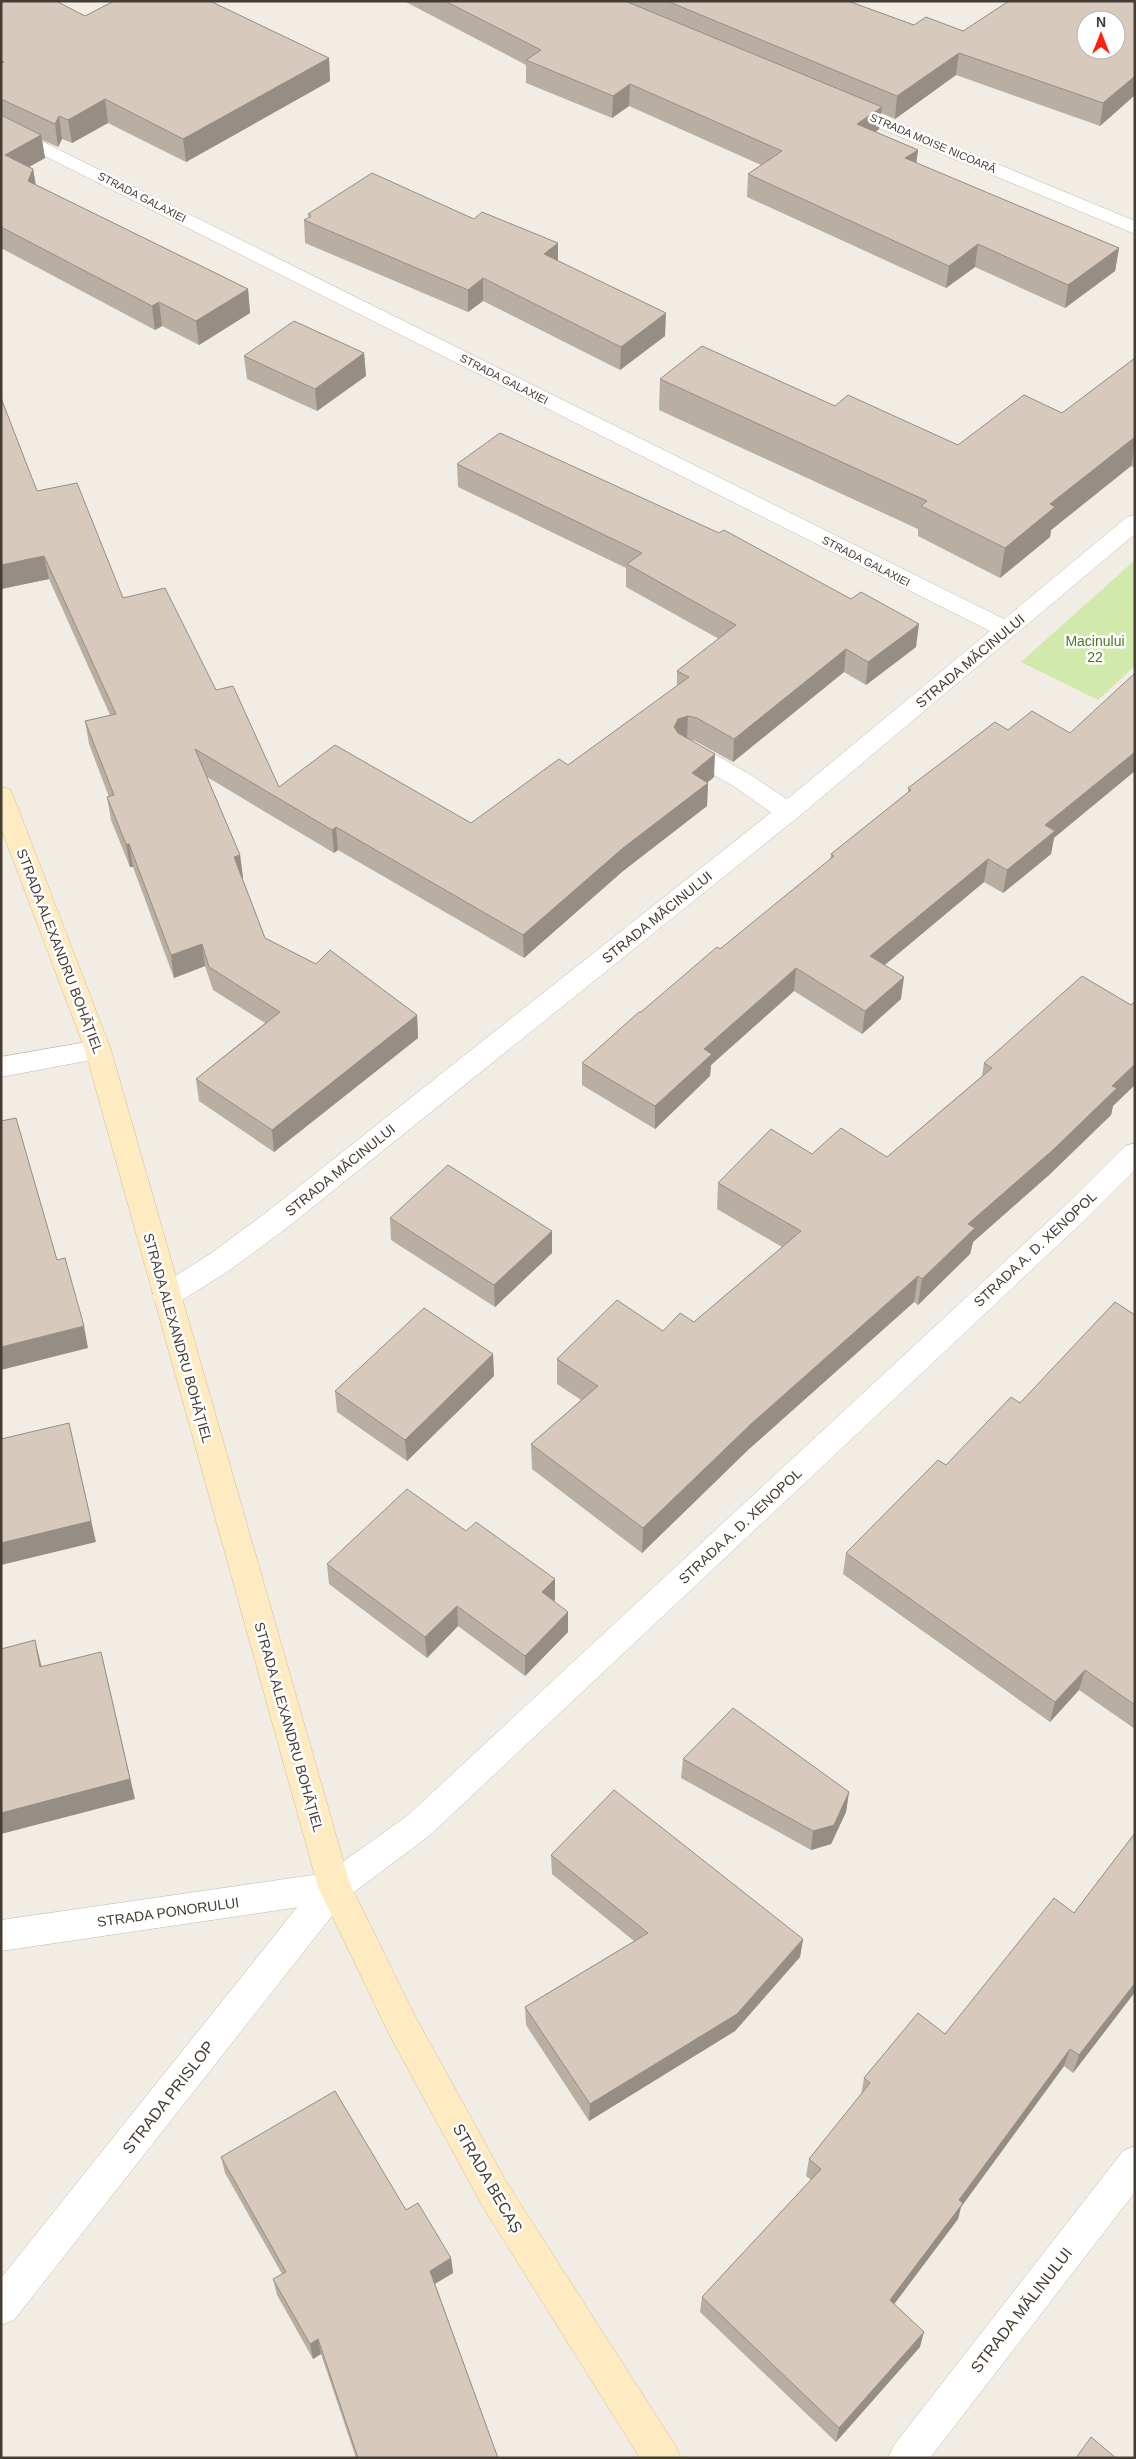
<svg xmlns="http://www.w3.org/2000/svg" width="1136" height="2459" font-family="Arial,sans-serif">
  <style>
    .green { fill: #d1e9aa }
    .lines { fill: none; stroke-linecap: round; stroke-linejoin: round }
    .service-casing { stroke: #c1b7a9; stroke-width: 1 }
    .minor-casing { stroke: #c1b7a9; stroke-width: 1 }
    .tertiary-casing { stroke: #c1b7a9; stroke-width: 1 }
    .secondary-casing { stroke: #d5be91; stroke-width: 1 }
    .service { fill: #fff; fill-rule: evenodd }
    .minor { fill: #fff; fill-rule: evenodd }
    .tertiary { fill: #fff; fill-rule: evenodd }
    .secondary { fill: #ffebc1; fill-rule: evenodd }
    .wall { fill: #b9aea2 }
    .shaded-wall { fill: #968d84 }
    .building { fill: #d7cabc; stroke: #968d84; fill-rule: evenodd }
    .labels { text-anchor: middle; stroke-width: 5; stroke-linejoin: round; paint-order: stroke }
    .far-street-label { font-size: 11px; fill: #453d33; stroke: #fff }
    .park-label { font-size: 14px; fill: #4b7825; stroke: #fff }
    .street-label { font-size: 14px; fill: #453d33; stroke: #fff }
    .near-street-label { font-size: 16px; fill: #453d33; stroke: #fff }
  </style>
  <rect width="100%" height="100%" fill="#f2ede4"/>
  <path class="green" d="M1135 560V666L1098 700 1021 662Z"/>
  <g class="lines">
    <g class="service-casing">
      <path id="service" d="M687 741 695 743 751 775 797 806 800 812 797 818 788 820 779 818 735 787 679 755 675 749 679 743Z"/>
    </g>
    <g class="minor-casing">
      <path id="minor" d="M845 101 1135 221V234L838 111 836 107 838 103Z
        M1 121 1004 619 1127 517 1135 515V534L797 818 288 1227 230 1270 176 1304 166 1307 156 1304 152 1296 156 1288 210 1254 268 1211 779 806 990 631 1 134Z
        M98 1040 107 1043 111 1050 107 1057 1 1077V1057Z
        M1135 1143V1170L1089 1216 429 1836 346 1898 334 1902 1 1951V1920L327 1873 407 1816 1069 1202 1125 1146Z
        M1135 2146V2192L930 2458H888L894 2445 1123 2151Z"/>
    </g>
    <g class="tertiary-casing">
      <path id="tertiary" d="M334 1872 346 1876 350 1887 346 1898 14 2320 1 2325V2278L322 1876Z"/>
    </g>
    <g class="secondary-casing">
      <path id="secondary" d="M1 787 10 789 13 795 111 1050 350 1884 414 2014 507 2183 675 2445 681 2458H640L483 2207 390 2036 318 1887 85 1050 1 828Z"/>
    </g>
    <use href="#service" class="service"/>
    <use href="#minor" class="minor"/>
    <use href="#tertiary" class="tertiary"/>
    <use href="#secondary" class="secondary"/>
  </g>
  <path class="wall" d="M1 1 329 58 330 81 186 162 108 123 72 143 62 139 58 147 42 140 45 158 29 167 33 169 36 185 248 289 250 313 199 345 162 326 155 330 1 248Z
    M404 1H848L914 25 963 31 1135 1V95L1100 126 956 75 895 119 881 113 879 129 876 132 918 150 916 163 1119 248 1115 271 1065 308 975 267 946 288 747 197 748 174 761 165 629 106 612 118 526 83V65Z
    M308 214 474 219 558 243V261L665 336 620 370 483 301 468 312 305 243 304 220 309 217Z
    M364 353 366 376 317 411 247 379 244 356Z
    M1135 358V468L1131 466 1051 530 1050 537 1000 578 918 536V529L659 410 660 379 835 406 958 445 1062 413Z
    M457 464 916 647 866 685 844 672 733 762 695 741 691 740 714 777 707 783H708L707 806 623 871 524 958 338 850 334 853 207 777 240 855 243 878H242L265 938 316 964 417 1015 418 1038 274 1152 199 1101 196 1079 265 1023 213 990 205 966 174 978 133 867H130L111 820 107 797H109L89 744 85 721 110 715 49 579 1 589 37 491 123 598 216 690 279 787 471 823 568 765 677 686V671L719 639 626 587V568L458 487Z
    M908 788 1054 838 1051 854 1003 893 984 882 885 964 901 999 862 1034 794 991 711 1065 710 1076 655 1129 582 1085V1063L641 1012 720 949 830 860 831 854 908 793Z
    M984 1063 1113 1106 1111 1115 1049 1175 973 1242 970 1254 918 1305 914 1302 749 1449 642 1553 532 1469 531 1444 581 1400 557 1384V1359L694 1322 782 1247 717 1209 718 1183 812 1154 887 1157 982 1076Z
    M390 1218 552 1231V1253L495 1307 391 1240Z
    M1135 1315V1729L1079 1690 1050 1722 843 1574 846 1553 946 1465 1020 1403Z
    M493 1354 494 1376 407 1461 337 1412 335 1391Z
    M327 1564 555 1600 553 1601 568 1632 525 1676 458 1626 427 1658 329 1584Z
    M683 1759 849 1792 846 1812 831 1844 811 1850 681 1778Z
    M1135 1833V1992L1073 2073 1064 2066 961 2207 958 2219 894 2304 920 2347 836 2442 700 2312 702 2297 811 2180 806 2176 809 2159 861 2095 864 2078 945 2034 1074 1913Z
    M551 1855 803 1939 800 1957 735 2031 589 2121 526 2025 525 2007 634 1941 552 1874Z
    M221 2157 406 2210 451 2258 453 2273 435 2284 498 2458H356L321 2354 313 2359 277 2295 273 2279 282 2274 225 2173Z"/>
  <path class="shaded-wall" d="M959 53 956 75 895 119 897 96Z
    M329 58 330 81 186 162 183 139Z
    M1135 76V95L1100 126 1103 103Z
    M630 84 629 106 612 118 613 96Z
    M105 99 108 123 72 143 68 120Z
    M882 107 879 129 855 146 857 124Z
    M59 116 62 139 58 147 55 124Z
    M41 135 45 158 9 178 5 155Z
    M918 150 915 172 905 158Z
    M33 169 37 193 28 181Z
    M558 243V266L544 254Z
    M978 244 975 267 946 288 949 266Z
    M1119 248 1115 271 1065 308 1068 285Z
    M483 278V301L468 312V290Z
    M248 289 250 313 199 345 196 321Z
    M159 302 162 326 155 330 152 306Z
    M666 313 665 336 620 370 621 347Z
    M364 353 366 376 317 411 315 389Z
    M1135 437V445L1131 466 1051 530 1050 537 1000 578 1005 548 1050 504Z
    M44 556 49 579 1 589V565Z
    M919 624 916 647 866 685 868 662Z
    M846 649 844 672 733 762 734 739Z
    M688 716 687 739 677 742 674 727 678 719Z
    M1135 752V771L1054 838 1051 854 1003 893 1007 870 1045 825Z
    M715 754 714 777 691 796 692 773Z
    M708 783 707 806 623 871 524 958 523 935 623 848Z
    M336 827 338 850 334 853 332 830Z
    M126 844H129L133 867H130Z
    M240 855 243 878 237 880 234 857Z
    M988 859 984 882 868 979 870 956Z
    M202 944 205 966 174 978 171 955Z
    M796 968 794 991 711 1065 710 1076 655 1129V1106L704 1049Z
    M904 977 901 999 862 1034 865 1011Z
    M417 1015 418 1038 274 1152 272 1130Z
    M1135 1064V1085L1113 1106 1111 1115 1049 1175 973 1242 970 1254 918 1305 922 1279 968 1224Z
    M552 1231V1253L495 1307 494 1285Z
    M918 1276 914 1302 749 1449 642 1553 643 1528 751 1424Z
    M84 1326 88 1348 1 1370V1347Z
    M493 1354 494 1376 407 1461 405 1440Z
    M69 1423 96 1542 1 1565V1543Z
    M555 1579V1600L542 1613V1592Z
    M457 1606 458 1626 427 1658 425 1637Z
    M568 1612V1632L525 1676V1656Z
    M35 1640 40 1660 46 1687 40 1667Z
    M101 1652 135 1799 1 1834V1813Z
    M1085 1670 1079 1690 1050 1722 1055 1702Z
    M849 1792 846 1812 831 1844 811 1850 813 1831Z
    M803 1939 800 1957 735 2031 589 2121 590 2104Z
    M1135 1983V1992L1073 2073 1079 2055Z
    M1070 2049 1064 2066 961 2207 958 2219 886 2315 890 2300 959 2200Z
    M451 2258 453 2273 431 2286 430 2271Z
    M924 2332 920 2347 836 2442 839 2428Z
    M318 2339 321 2354 313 2359 310 2344Z"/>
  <path class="building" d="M1 1H56L85 16 114 1H210L329 58 183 139 105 99 68 120 59 116 55 124 1 99V63L4 62 1 61Z
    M445 1H625L882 107 857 124 918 150 905 158 1119 248 1068 285 978 244 949 266 748 174 782 151 630 84 613 96 526 60 541 50Z
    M667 1H848L914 25 926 17 963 31 1009 1H1135V76L1103 103 959 53 897 96ZM1086 20H1116V50H1086Z
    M1 115 41 135 5 155 33 169 28 181 248 289 196 321 159 302 152 306 1 227Z
    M372 173 474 219 482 212 558 243 544 254 666 313 621 347 483 278 468 290 304 220 311 216 308 214Z
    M294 321 364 353 315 389 244 356Z
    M702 346 835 406 848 395 958 445 1024 395 1062 413 1135 358V437L1050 504 1055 507 1005 548 921 506 927 501 660 379Z
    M1 398 37 491 77 483 123 598 165 588 216 690 233 686 279 787 335 745 471 823 559 759 568 765 689 677 677 671 736 625 627 564 642 553 457 464 500 433 719 533 724 530 851 599 861 592 919 624 868 662 846 649 734 739 697 718 688 716 678 719 674 727 678 733 715 754 692 773 708 783 623 848 523 935 336 827 332 830 195 749 240 855 234 857 265 938 316 964 330 950 417 1015 272 1130 196 1079 280 1012 209 967 202 944 171 955 129 844H126L107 797 114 795 85 721 116 714 44 556 1 565Z
    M1135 673V752L1045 825 1055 831 1007 870 988 859 870 956 904 977 865 1011 796 968 704 1049 712 1054 655 1106 582 1063 639 1012H641L717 947 720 949 834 856 831 854 911 790 908 788 995 722 1008 730 1032 711 1070 733Z
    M1082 976 1131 1005 1135 1001V1064L1112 1086 1117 1088 1054 1149 968 1224 975 1228 922 1279 918 1276 751 1424 643 1528 531 1444 598 1386 557 1359 617 1300 663 1331 680 1313 694 1322 801 1231 718 1183 771 1129 812 1154 841 1128 887 1157 992 1068 984 1063Z
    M16 1118 57 1260 65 1258 84 1326 1 1347V1121Z
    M448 1165 552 1231 494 1285 390 1218Z
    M1115 1302 1135 1315V1591L1134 1592 1135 1593V1705L1085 1670 1055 1702 846 1553 938 1460 946 1465 1011 1397 1020 1403Z
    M424 1308 493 1354 405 1440 335 1391Z
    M69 1423 91 1521 1 1543V1439Z
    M407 1489 466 1531 476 1522 555 1579 542 1592 568 1612 525 1656 457 1606 425 1637 327 1564Z
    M35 1640 40 1667 101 1652 130 1779 1 1813V1649Z
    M733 1708 849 1792 834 1825 813 1831 683 1759Z
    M614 1790 803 1939 737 2014 590 2104 525 2007 648 1933 551 1855Z
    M1135 1833V1983L1079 2055 1070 2049 959 2200 963 2203 890 2300 924 2332 839 2428 702 2297 821 2169 809 2159 870 2083 864 2078 918 2013 945 2034 1054 1898 1074 1913Z
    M335 2091 406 2210 418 2203 451 2258 430 2271 498 2458H358L318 2339 310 2344 273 2279 286 2272 221 2157Z
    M1091 2437 1116 2458H1076Z"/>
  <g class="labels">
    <g class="far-street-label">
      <text transform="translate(933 143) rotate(23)" y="4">STRADA MOISE NICOARĂ</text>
      <text transform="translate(142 197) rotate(27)" y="4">STRADA GALAXIEI</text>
      <text transform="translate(504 379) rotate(27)" y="4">STRADA GALAXIEI</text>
      <text transform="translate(866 561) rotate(27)" y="4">STRADA GALAXIEI</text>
    </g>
    <g class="park-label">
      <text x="1095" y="646">Macinului<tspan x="1095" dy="16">22</tspan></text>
    </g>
    <g class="street-label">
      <text transform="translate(970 661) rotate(-40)" y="5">STRADA MĂCINULUI</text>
      <text transform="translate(657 917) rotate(-39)" y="5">STRADA MĂCINULUI</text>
      <text transform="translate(60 951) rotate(69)" y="5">STRADA ALEXANDRU BOHĂȚIEL</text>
      <text transform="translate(340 1170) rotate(-39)" y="5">STRADA MĂCINULUI</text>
      <text transform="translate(1035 1249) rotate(-43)" y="5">STRADA A. D. XENOPOL</text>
      <text transform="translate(178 1338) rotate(74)" y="5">STRADA ALEXANDRU BOHĂȚIEL</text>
      <text transform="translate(740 1526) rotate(-43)" y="5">STRADA A. D. XENOPOL</text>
      <text transform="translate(289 1727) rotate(74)" y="5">STRADA ALEXANDRU BOHĂȚIEL</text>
      <text transform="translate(168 1912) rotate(-8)" y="5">STRADA PONORULUI</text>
    </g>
    <g class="near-street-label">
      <text transform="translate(168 2097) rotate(-52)" y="6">STRADA PRISLOP</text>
      <text transform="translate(488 2178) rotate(60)" y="6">STRADA BECAȘ</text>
      <text transform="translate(1021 2310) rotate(-52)" y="6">STRADA MĂLINULUI</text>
    </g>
  </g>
  <rect width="1136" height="2459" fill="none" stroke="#453d33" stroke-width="5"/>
  <g transform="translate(1101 35)"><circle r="24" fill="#ffffff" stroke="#b5b1ad"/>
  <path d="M0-4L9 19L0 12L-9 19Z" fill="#ff200e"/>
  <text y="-8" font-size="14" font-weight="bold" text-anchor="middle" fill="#453d33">N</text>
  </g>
</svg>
